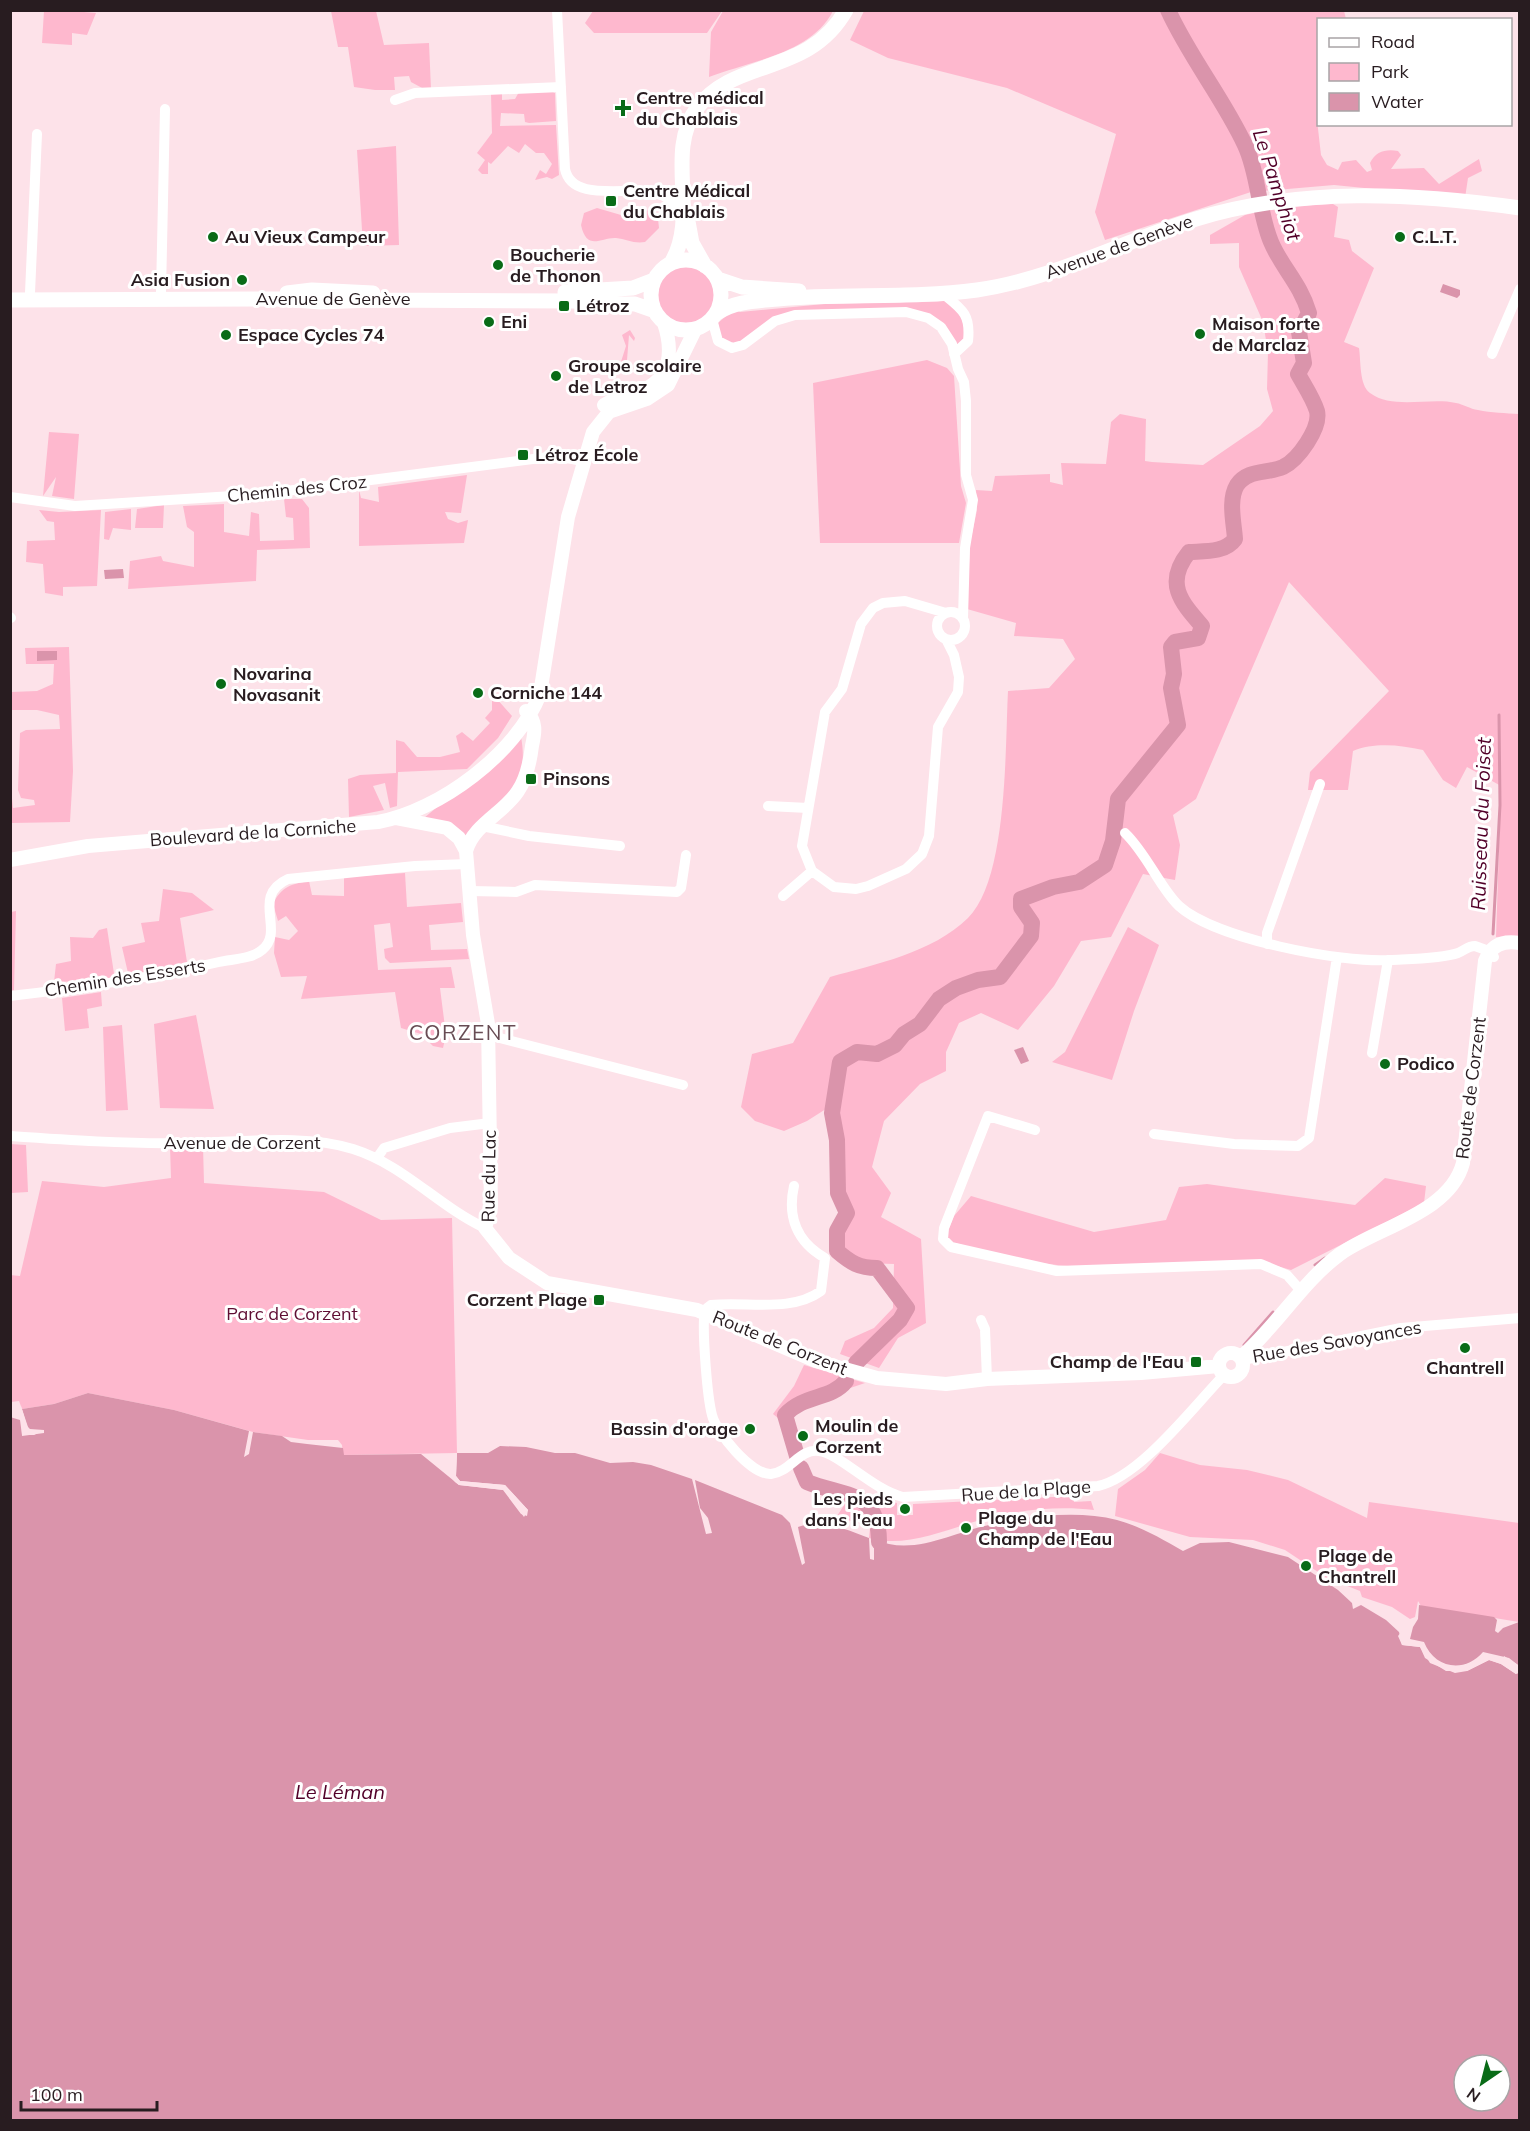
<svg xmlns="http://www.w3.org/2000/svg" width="1530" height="2131" font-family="Mulish,sans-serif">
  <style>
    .green { fill: #feb8ce }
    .water { fill: #da94ab; fill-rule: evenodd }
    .pier { fill: #fde2e9 }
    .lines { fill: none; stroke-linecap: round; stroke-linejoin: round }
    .stream { stroke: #da94ab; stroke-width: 3 }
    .river { stroke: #da94ab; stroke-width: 16 }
    .minor { stroke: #fff; stroke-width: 10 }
    .tertiary { stroke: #fff; stroke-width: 14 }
    .secondary { stroke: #fff; stroke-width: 15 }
    .poi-dot { fill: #096b17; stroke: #fff; stroke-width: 2 }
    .labels { text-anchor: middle; stroke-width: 6; stroke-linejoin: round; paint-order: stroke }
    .poi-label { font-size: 18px; font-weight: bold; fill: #281c20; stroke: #fff; text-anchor: start }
    .street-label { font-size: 18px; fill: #281c20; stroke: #fff }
    .park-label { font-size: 18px; fill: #5f0d33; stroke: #fff }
    .water-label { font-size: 20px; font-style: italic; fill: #520029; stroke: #fff }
    .quarter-label { font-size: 21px; letter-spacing: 1.5px; fill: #684c54; stroke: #fff }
  </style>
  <rect width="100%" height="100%" fill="#fde2e9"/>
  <path class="green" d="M72 11 96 13 87 35 72 33V45L42 43 44 11Z
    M331 11H376L384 45 429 43 431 89H424L411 82 409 76 394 77 395 90H375L354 87 348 47H338Z
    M593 11V10L722 11 707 33H594L585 23Z
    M723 11 728 10 833 11C811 54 750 61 709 77L711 32Z
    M864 11H1344L1346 19 1318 20 1317 120 1321 155 1327 165 1338 170 1342 162 1356 160 1367 172 1372 170 1370 163C1376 151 1386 149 1398 151L1401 155 1391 169 1424 168 1439 184 1479 159 1482 171 1468 178 1465 198 1334 185 1251 192 1105 240 1095 212 1116 134 1007 88 888 58 850 40Z
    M551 91 555 93 556 121 529 123 525 122 524 114 501 113 500 126 556 125 559 175 552 179 547 177 535 180 540 170 546 174 552 164 544 153H536L525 144 519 153 508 146 491 164 488 162V174H482L478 170 485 160 477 153 492 133 491 94 502 92V100L515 99 519 92Z
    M396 146 399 245 363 246 357 150Z
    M1333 204 1338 207 1334 237 1349 240 1352 251 1374 268 1344 342 1359 348C1361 360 1359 385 1370 393 1393 410 1430 397 1456 403 1463 404 1470 409 1478 410 1491 413 1506 413 1519 414V936L1496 937 1501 786 1467 767 1456 788 1443 780 1423 750C1401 745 1374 742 1353 751L1348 790H1308L1310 772 1389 691 1289 582 1196 799 1173 815 1180 845 1175 880 1143 874 1111 937 1081 941 1054 986 1018 1030 981 1013 959 1023 946 1052V1071L920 1084 884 1121 872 1167 891 1193 881 1217 921 1239 926 1323 898 1338 879 1368 840 1354 845 1341 874 1328 893 1308 894 1264 863 1263 842 1249 829 1107 807 1121 784 1131 755 1121 741 1107 752 1054 793 1043 830 977C876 964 932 953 968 918 1008 879 1005 747 1008 691L1049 688 1075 659 1063 639 1014 636 1016 623 967 609 970 543 977 510 976 490 992 491 995 476 1050 474V482L1063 485 1061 463 1106 464 1111 422 1120 414 1146 419 1145 461 1152 462 1203 465 1260 426 1273 411 1267 389 1268 352 1263 322 1239 267V243L1210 244V235L1245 215 1279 207Z
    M597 208 621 215 651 210 658 219 659 228 645 242C634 244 626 239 616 238 601 237 587 252 581 225L584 213Z
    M657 295a29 29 0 1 1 58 0a29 29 0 1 1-58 0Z
    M945 301 962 314 965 334 962 344 959 346 931 315 790 312 736 345 721 339 718 323 735 308 740 312 824 304Z
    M630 330 635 338 634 341 629 335 627 360 630 368H619L626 346 622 335Z
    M927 360 947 368 954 376 961 486 966 503 959 543H820L813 383Z
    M49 432 79 434 74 499 52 496 56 477 43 496Z
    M467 475 461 513 445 512 448 519 458 523 468 520 464 543 359 546V490L361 498 379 502 378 487Z
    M284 499H302L309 508 310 548 257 550 256 581 128 589 130 561 161 556 163 561 194 567V532L187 527 183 506 224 504V532L249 536 251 512 259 514 260 541 294 540 293 518 286 517Z
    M164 505 163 528H135L137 509Z
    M131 509V530L113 528 109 540 104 539 105 512Z
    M39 510 59 512 101 510 97 586 63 587V596L45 593 43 564 26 562 27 541 55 540 54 522 47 521Z
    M69 647 73 771 70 822 11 823 10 779 13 808 35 805 34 800 21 798 18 790 20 733 26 730 60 729 59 715 37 710H11V692L37 691 53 684 54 664H26L25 648Z
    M497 693 496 698 512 716 498 738 467 769 398 772 397 806 390 808 385 783 373 786 384 810 349 817 348 779 360 775 396 773V740L404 742 417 757H440L460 752 456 736 462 732 473 741 490 723 485 718 492 710V696Z
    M521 737C531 789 499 806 465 840L424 818Z
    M405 873 407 907 461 903 463 922 429 925 431 950 467 949 469 959 390 963 385 958 384 949 393 947 390 923 374 925 378 970 451 967 455 988H440L446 1035 443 1048 433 1046 421 1034 401 1028 395 992 301 999 307 976 281 977 274 953 275 937 289 940 298 931 286 916 278 921 273 904C281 887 291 884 309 881L312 895 344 896V877Z
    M163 889 192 893 214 910 180 918 187 962 152 974 128 973 122 947 145 942 141 923 159 921Z
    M16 911 14 990 11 991V912Z
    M1128 927 1159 945 1134 1011 1112 1080 1052 1062 1065 1052Z
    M107 928 115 980 54 982 56 964 71 961 70 937 93 938 99 930Z
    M101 992 102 1006 87 1009 89 1028 65 1031 62 998Z
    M196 1015 214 1109 160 1108 154 1024Z
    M122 1025 128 1110 106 1111 103 1027Z
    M10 1144 26 1145 28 1192 11 1193Z
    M170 1146H203L204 1183 324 1192 381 1220 452 1218 457 1453 343 1455 342 1445 338 1440H308L253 1432 174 1410 88 1393 54 1404 22 1409 19 1401 11 1402 10 1275 20 1276 42 1181 104 1187 171 1178Z
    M1385 1178 1426 1186 1424 1203 1291 1270 1260 1261 1089 1268 1057 1265 1023 1261 951 1242 946 1236 954 1216 971 1196 1094 1232 1166 1220 1179 1187 1207 1184 1355 1205Z
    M804 1365 865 1383 812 1401 793 1413 801 1454 793 1460 783 1422 773 1414 794 1386Z
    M1160 1453 1200 1465 1247 1470 1288 1480 1367 1518 1369 1502 1519 1523V1622L1421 1606 1418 1601 1415 1617 1410 1619 1392 1607 1362 1597 1360 1591 1327 1578 1285 1550 1253 1540 1190 1537 1115 1516 1118 1489 1145 1470Z
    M854 1490 897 1503V1515H913V1504L1073 1496 1074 1502 1091 1501 1094 1510C1062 1506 1028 1509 996 1516 957 1524 910 1550 869 1538L870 1528 837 1516Z"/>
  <path class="water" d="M1443 284 1460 290V295L1457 298 1440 292Z
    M123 569 124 578 105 579 104 570Z
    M37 651H57V660L37 661Z
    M1023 1047 1029 1061 1021 1064 1014 1050Z
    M88 1393 174 1410 249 1431 244 1457 249 1454 253 1432 282 1436 291 1442 307 1444 343 1448 344 1455 421 1454 459 1485 504 1490 524 1517 528 1510 505 1485 460 1481 456 1476 457 1453H488L500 1446 526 1447 555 1453H575L610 1463 633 1462 651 1465 692 1479 706 1534 712 1533 708 1518 700 1508 695 1480 782 1515 790 1523 802 1565 805 1563 798 1527C823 1519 845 1529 869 1538L870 1559 874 1560V1539C912 1557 951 1533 989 1525 1028 1516 1078 1510 1117 1520 1140 1526 1162 1539 1183 1551L1200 1543 1229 1542 1288 1557 1338 1590 1352 1603 1353 1609 1361 1605 1386 1620 1399 1632 1402 1645 1420 1647 1430 1663 1455 1673 1467 1671 1489 1660 1501 1664 1516 1674 1518 1665 1509 1658 1483 1652C1464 1674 1434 1668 1424 1642L1410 1639 1413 1627 1418 1619 1419 1605 1494 1617 1497 1620 1495 1631 1498 1633 1503 1628 1519 1622V2120H11L10 1417 20 1420 22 1435H34L44 1430H29L22 1409 54 1404ZM1464 2065H1500V2101H1464Z"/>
  <path class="pier" d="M21 1406 27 1426 30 1429 44 1430V1433L22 1436Z
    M454 1453H457L456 1476 460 1481 505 1485 528 1510 527 1516 521 1514 503 1490 459 1485 455 1482 451 1477Z
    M1402 1631 1405 1643 1422 1644 1431 1659 1445 1667 1468 1666 1484 1655 1500 1659 1484 1656 1473 1665 1462 1669 1471 1667 1489 1657 1502 1661 1516 1670V1667L1503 1659 1504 1656 1518 1665 1519 1673 1516 1674 1501 1664 1489 1660 1467 1671H1446L1425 1658 1420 1647 1402 1645 1398 1636Z"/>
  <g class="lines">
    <path class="stream" d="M1493 934 1500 805 1499 715
      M1315 1265 1325 1258
      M1244 1345 1273 1312"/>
    <path class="river" d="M856 1363 900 1320 907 1308 877 1268C859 1268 851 1263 837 1251V1231L847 1213 838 1193 837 1140 832 1113 840 1062 857 1052 877 1054 895 1045 904 1034 920 1024 939 999 956 988 978 980 1000 977 1031 936 1032 923 1021 907V899L1053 887 1079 882 1105 865 1113 841 1118 799 1178 725 1171 688 1174 674 1171 647 1175 642 1198 638 1202 626C1181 602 1164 583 1189 552 1204 551 1225 553 1235 539 1234 523 1228 500 1237 485 1248 469 1267 474 1283 467 1298 460 1321 428 1317 411 1313 398 1304 385 1298 374L1304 363 1299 332 1309 313C1300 283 1282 268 1271 242 1258 211 1259 175 1245 145 1223 98 1190 58 1168 10
      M797 1456 785 1415C804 1394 831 1400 846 1381
      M801 1468 807 1482C844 1497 879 1490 879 1542"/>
    <path class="minor" d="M557 10 565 169C572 204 631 185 657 193 667 196 675 204 683 212
      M395 100 415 93 561 87
      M161 292 165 109
      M30 293 37 134
      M942 293C962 309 971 314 968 341L954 354
      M712 319 718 341 732 348 743 345 775 321 795 315 906 312 928 318 941 327 952 344 958 369 964 382 966 401V475L973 500 965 548 963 618
      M1492 354 1520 289
      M10 497 75 506 263 494 556 456 583 461
      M937 626a14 14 0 1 1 28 0a14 14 0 1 1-28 0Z
      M946 613 905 601 883 603 873 608 861 624 842 689 825 712 802 846 812 871 834 887 856 889 868 886 906 869 922 854 929 836 938 727 958 692 959 677 954 655 946 639
      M10 617 11 618
      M768 806 808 808
      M482 826 529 836 620 846
      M1125 833C1147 854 1160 888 1179 906 1215 939 1341 963 1390 960 1408 959 1441 959 1458 953 1465 950 1468 946 1475 946L1486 950 1494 957
      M469 891 516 892 535 885 677 892 681 888 686 855
      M783 896 812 871
      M1267 944V933L1320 784
      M10 996C81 988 150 978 219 962 232 959 252 959 262 950 286 931 250 896 288 879L415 866 467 864
      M488 1035 683 1085
      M1372 1053 1388 960
      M1035 1130 988 1116 944 1228 943 1239 951 1247 1057 1271 1261 1264 1287 1275 1302 1292
      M1154 1134 1234 1144 1298 1146 1309 1138 1337 957
      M10 1136C68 1140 126 1144 184 1143 237 1143 302 1133 353 1149 404 1165 438 1206 485 1228
      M377 1158 384 1148 450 1128 490 1123
      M794 1186C787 1217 797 1242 825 1258L821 1291C791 1313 746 1301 711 1305L707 1308 704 1319C703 1338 707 1396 712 1415 716 1432 751 1475 771 1474 790 1472 800 1448 819 1451 839 1453 873 1490 903 1497L1098 1486C1140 1477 1193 1407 1224 1375
      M981 1320 985 1329 987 1379
      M1243 1360 1401 1328 1520 1318"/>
    <path class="tertiary" d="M604 405C616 397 628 396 640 391 672 380 673 350 664 323
      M395 818 447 828 459 838 466 851 473 935 488 1024 491 1207 485 1228 509 1258 547 1283 697 1310 816 1361 877 1378 946 1384 987 1379 1141 1373 1219 1366
      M466 851C474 824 504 813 518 791 527 778 530 762 532 746 535 732 537 722 526 711
      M10 860 88 846 378 822C439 811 517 753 540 694L568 517 593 432 609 412 647 399 668 385 695 330
      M1219 1365a12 12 0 1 1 24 0a12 12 0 1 1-24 0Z
      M1241 1357C1277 1326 1302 1282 1340 1254 1378 1227 1450 1213 1463 1163L1485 961C1491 945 1503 940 1520 943"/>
    <path class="secondary" d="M687 216 692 243 705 266
      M651 295a35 35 0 1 1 70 0a35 35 0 1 1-70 0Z
      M671 263C700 216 664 153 697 108 735 57 808 77 846 10
      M718 279 742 287 799 291
      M565 292 633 288 654 280
      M287 293 312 290 373 293
      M10 300 283 299 321 302 370 300 572 301 635 304 655 311
      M717 313C735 301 757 301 778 299 844 293 911 299 977 290 1054 279 1123 241 1196 219 1302 187 1411 193 1520 208"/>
  </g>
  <g class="poi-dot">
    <path d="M620 99h6v6h6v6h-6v6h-6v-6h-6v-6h6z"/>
    <rect x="605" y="195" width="12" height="12" rx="3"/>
    <circle cx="213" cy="237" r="6"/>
    <circle cx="1400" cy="237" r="6"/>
    <circle cx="498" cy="265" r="6"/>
    <circle cx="242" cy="280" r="6"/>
    <rect x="558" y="300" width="12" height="12" rx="3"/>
    <circle cx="489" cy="322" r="6"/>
    <circle cx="1200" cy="334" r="6"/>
    <circle cx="226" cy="335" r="6"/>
    <circle cx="556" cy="376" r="6"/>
    <rect x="517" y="449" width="12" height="12" rx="3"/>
    <circle cx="221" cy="684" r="6"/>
    <circle cx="478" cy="693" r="6"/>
    <rect x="525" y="773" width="12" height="12" rx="3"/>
    <circle cx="1385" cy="1064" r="6"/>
    <rect x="593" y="1294" width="12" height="12" rx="3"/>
    <circle cx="1465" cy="1348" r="6"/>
    <rect x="1190" y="1356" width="12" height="12" rx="3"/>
    <circle cx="750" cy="1429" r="6"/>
    <circle cx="803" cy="1436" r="6"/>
    <circle cx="905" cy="1509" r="6"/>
    <circle cx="966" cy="1528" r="6"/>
    <circle cx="1306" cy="1566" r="6"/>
  </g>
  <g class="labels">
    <g class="poi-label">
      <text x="636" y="104">Centre médical<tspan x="636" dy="21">du Chablais</tspan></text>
      <text x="623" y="197">Centre Médical<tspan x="623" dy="21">du Chablais</tspan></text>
      <text x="225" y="243">Au Vieux Campeur</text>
      <text x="1412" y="243">C.L.T.</text>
      <text x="510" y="261">Boucherie<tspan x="510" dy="21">de Thonon</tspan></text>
      <text x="230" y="286" text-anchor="end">Asia Fusion</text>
      <text x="576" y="312">Létroz</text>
      <text x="501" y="328">Eni</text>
      <text x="1212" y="330">Maison forte<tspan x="1212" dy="21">de Marclaz</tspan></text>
      <text x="238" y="341">Espace Cycles 74</text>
      <text x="568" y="372">Groupe scolaire<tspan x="568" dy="21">de Letroz</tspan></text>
      <text x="535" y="461">Létroz École</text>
      <text x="233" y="680">Novarina<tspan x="233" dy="21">Novasanit</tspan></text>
      <text x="490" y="699">Corniche 144</text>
      <text x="543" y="785">Pinsons</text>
      <text x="1397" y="1070">Podico</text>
      <text x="587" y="1306" text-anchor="end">Corzent Plage</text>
      <text x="1184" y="1368" text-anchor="end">Champ de l'Eau</text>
      <text x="1465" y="1374" text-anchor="middle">Chantrell</text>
      <text x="815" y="1432">Moulin de<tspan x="815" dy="21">Corzent</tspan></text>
      <text x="738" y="1435" text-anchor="end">Bassin d'orage</text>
      <text x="893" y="1505" text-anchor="end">Les pieds<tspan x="893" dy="21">dans l'eau</tspan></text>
      <text x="978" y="1524">Plage du<tspan x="978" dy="21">Champ de l'Eau</tspan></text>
      <text x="1318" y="1562">Plage de<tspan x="1318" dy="21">Chantrell</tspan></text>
    </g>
    <g class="street-label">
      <text transform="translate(1119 247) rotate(-20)" y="6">Avenue de Genève</text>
      <text x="333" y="305">Avenue de Genève</text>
      <text transform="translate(297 489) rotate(-6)" y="6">Chemin des Croz</text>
      <text transform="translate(253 833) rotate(-4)" y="6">Boulevard de la Corniche</text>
      <text transform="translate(125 978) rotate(-9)" y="6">Chemin des Esserts</text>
      <text transform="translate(1471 1088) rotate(-83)" y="6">Route de Corzent</text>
      <text x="242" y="1149">Avenue de Corzent</text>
      <text transform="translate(489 1176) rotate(-89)" y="6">Rue du Lac</text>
      <text transform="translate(1337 1342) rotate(-10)" y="6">Rue des Savoyances</text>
      <text transform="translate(780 1343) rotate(22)" y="6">Route de Corzent</text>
      <text transform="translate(1026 1491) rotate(-4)" y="6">Rue de la Plage</text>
    </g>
    <g class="park-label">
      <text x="292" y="1320">Parc de Corzent</text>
    </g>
    <g class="water-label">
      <text transform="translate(1277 185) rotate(72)" y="7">Le Pamphiot</text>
      <text transform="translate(1481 824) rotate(-88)" y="7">Ruisseau du Foiset</text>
      <text x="340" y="1799">Le Léman</text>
    </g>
    <g class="quarter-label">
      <text x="463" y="1040">CORZENT</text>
    </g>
  </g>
  <rect width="1530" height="2131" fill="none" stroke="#281c20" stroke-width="24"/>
  <rect x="1317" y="18" width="195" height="108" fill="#ffffff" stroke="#a9a4a6" stroke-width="1.5"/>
  <rect x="1329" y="38" width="30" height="9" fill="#ffffff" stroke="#a9a4a6" stroke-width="1.5"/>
  <text x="1371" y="48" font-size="18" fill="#281c20">Road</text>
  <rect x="1329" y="63" width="30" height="18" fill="#feb8ce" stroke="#a9a4a6" stroke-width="1.5"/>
  <text x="1371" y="78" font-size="18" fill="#281c20">Park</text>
  <rect x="1329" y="93" width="30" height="18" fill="#da94ab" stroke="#a9a4a6" stroke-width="1.5"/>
  <text x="1371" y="108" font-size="18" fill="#281c20">Water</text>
  <g transform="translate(1482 2083) rotate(215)"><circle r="28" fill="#ffffff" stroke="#a9a4a6" stroke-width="1.5"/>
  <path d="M0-4.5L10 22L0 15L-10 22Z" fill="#096b17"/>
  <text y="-9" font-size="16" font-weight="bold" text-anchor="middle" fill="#281c20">N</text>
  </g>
  <path d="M21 2101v9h136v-9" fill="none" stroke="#281c20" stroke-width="3"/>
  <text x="30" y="2101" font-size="18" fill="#281c20" stroke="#ffffff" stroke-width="4.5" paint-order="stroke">100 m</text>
</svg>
